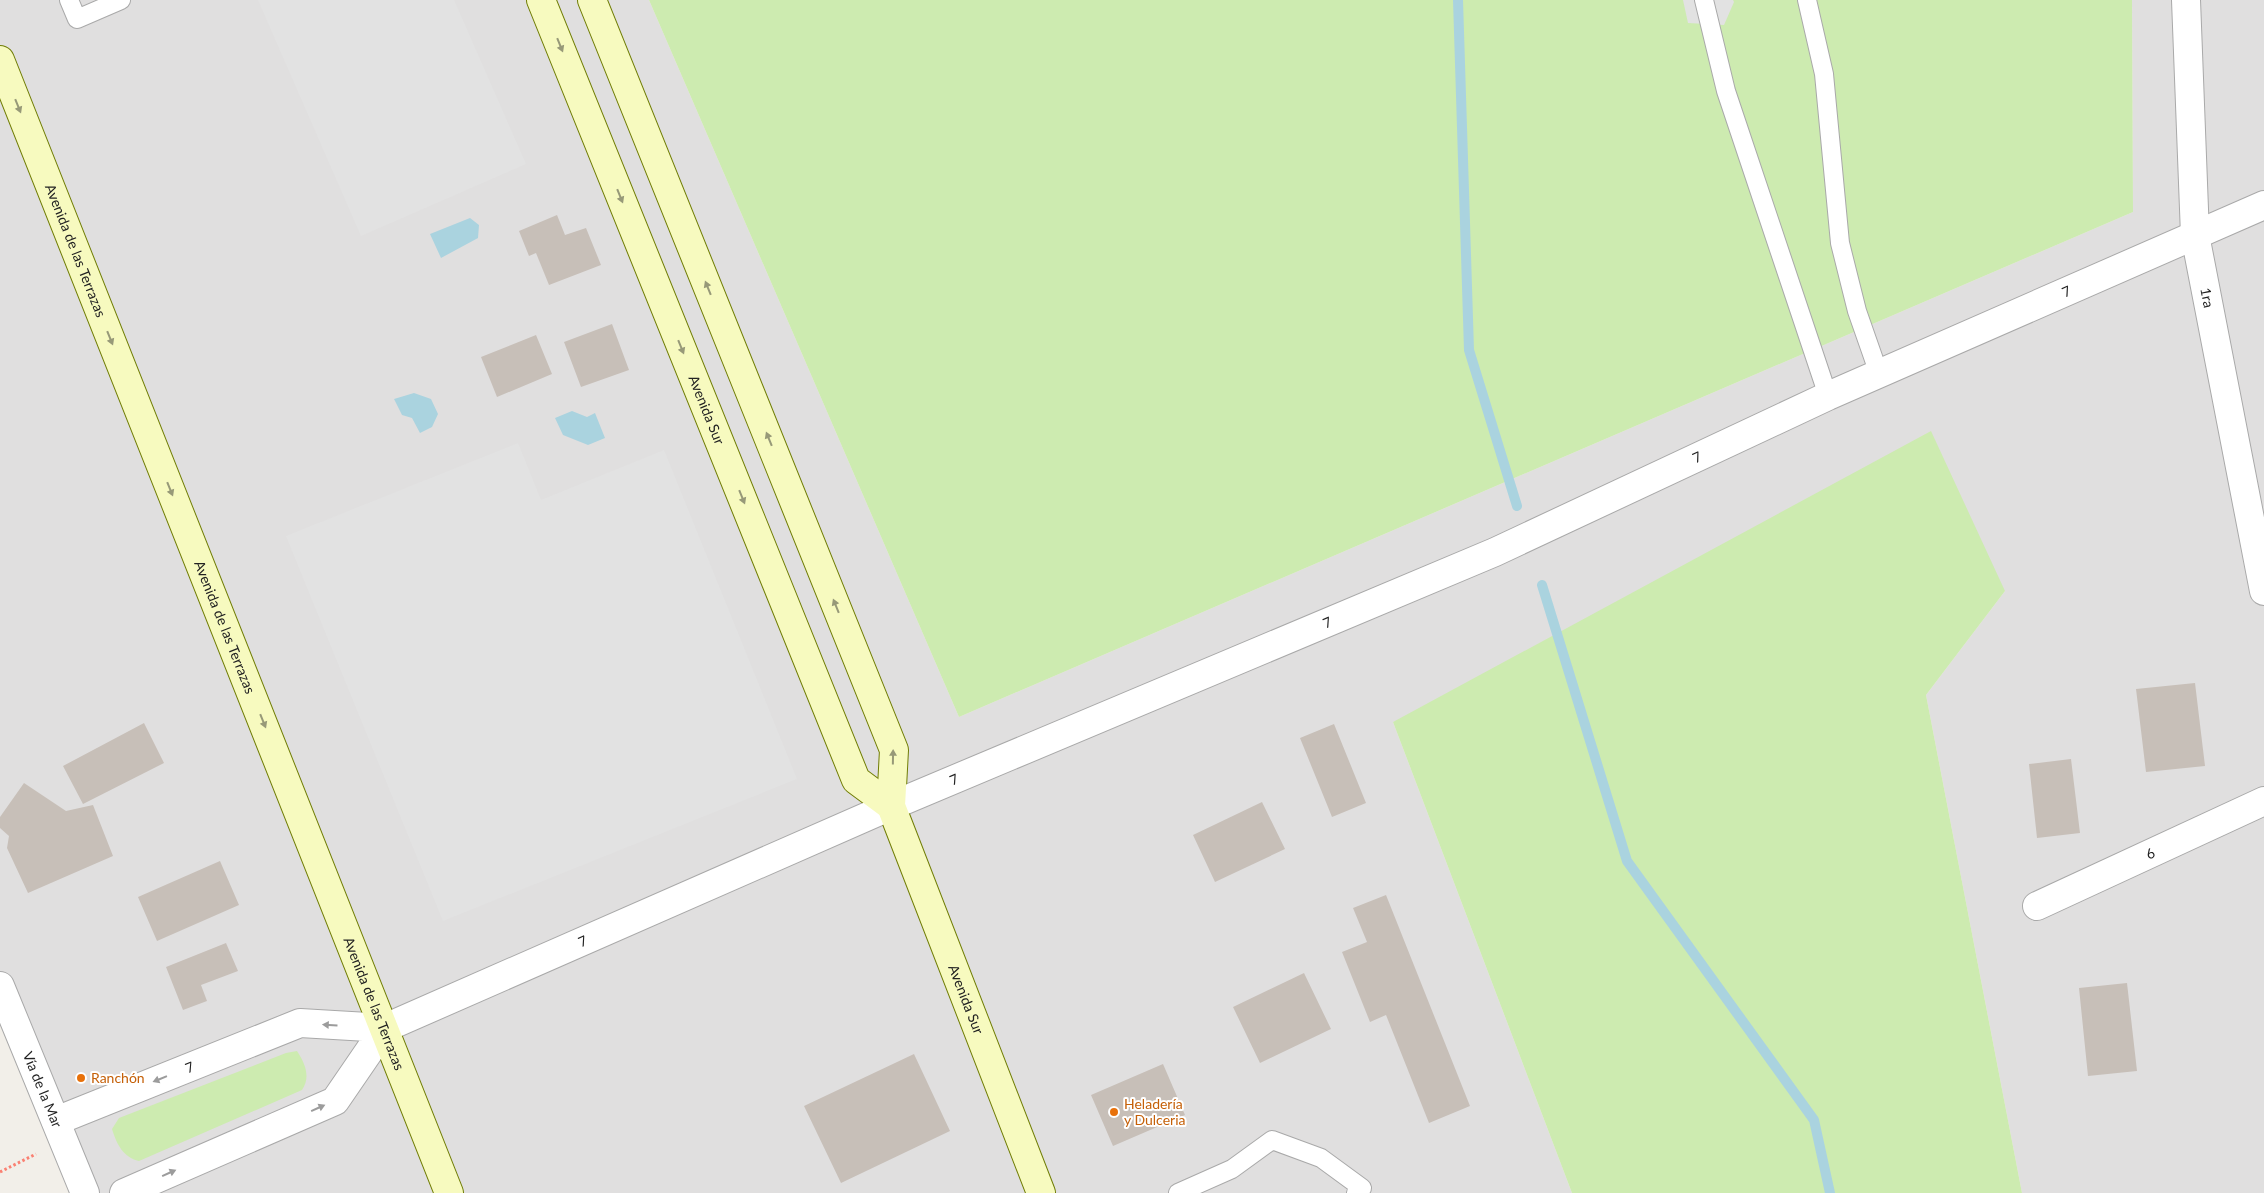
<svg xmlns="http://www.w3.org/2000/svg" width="2264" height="1193" font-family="Lato,sans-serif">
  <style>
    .residential { fill: #e0dfdf }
    .grass { fill: #cdebb0 }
    .parking { fill: #e2e2e2 }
    .water { fill: #aad3df }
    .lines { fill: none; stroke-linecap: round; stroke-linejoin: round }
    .stream { stroke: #aad3df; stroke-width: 10 }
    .building { fill: #c7bfb8 }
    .lane-casing { stroke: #a9a9a9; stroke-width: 20 }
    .street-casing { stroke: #a9a9a9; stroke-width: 30 }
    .secondary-casing { stroke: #707d05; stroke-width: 30 }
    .path { stroke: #fa8072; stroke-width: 3; stroke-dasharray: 2.5 2.5; stroke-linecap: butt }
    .lane { stroke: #fff; stroke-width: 18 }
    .street { stroke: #fff; stroke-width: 28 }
    .secondary { stroke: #f7fabf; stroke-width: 28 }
    .oneway { fill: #979978 }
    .oneway2 { fill: #9c9c9c }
    .food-dot { fill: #e8710a; stroke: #fff; stroke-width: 2 }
    .labels { text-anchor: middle; stroke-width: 4; stroke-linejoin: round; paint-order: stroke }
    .street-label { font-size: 14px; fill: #222; stroke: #fff }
    .food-label { font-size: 14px; fill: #c56008; stroke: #fff; text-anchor: start }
  </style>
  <rect width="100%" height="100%" fill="#f2efe9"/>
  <path class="residential" d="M0 0H649L959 717 2133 212 2132 0H2264V1193H2022L1926 695 2005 591 1393 722 1572 1193H73L0 1000Z"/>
  <path class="grass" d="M649 0H2132L2133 212 959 717Z
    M1931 431 2005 591 1926 695 2022 1193H1572L1393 722Z
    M297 1051C305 1063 311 1077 302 1090L139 1161C123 1157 117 1145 112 1129L119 1118 286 1053Z"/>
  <path class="parking" d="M258 0H454L526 164 361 236Z
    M1683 0H1733L1734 2 1724 25 1688 23Z
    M518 443 541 500 664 450 797 779 443 921 286 536Z"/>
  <path class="water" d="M470 218 479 225 478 238 441 258 430 234Z
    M414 393 431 399 438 414 432 427 420 433 412 418 402 415 394 399Z
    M572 411 587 417 595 413 605 438 588 445 563 435 555 418Z"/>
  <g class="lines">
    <path class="stream" d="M1458 0 1469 350 1517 506
      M1542 585 1627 861 1814 1120 1830 1193"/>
  </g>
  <path class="building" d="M557 215 565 235 586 228 601 265 549 285 536 253 529 256 519 231Z
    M612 324 629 370 581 387 564 342Z
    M536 335 552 374 497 397 481 357Z
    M2195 683 2205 766 2146 772 2136 689Z
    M144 723 164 763 83 804 63 766Z
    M1334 724 1366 803 1332 817 1300 738Z
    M2071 759 2080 833 2037 838 2029 764Z
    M24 783 66 811 93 805 113 856 28 893 7 848 9 836 0 828V817Z
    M1262 802 1285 849 1215 882 1193 835Z
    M220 861 239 905 157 941 138 897Z
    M1386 895 1470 1106 1429 1123 1386 1015 1370 1022 1342 952 1367 942 1353 908Z
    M226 943 238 971 201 985 207 1001 183 1010 166 967Z
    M1304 973 1331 1029 1260 1063 1233 1007Z
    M2127 983 2137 1071 2088 1076 2079 988Z
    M914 1054 950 1131 841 1183 804 1106Z
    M1163 1064 1185 1115 1113 1146 1091 1095Z"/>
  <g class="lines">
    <g class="lane-casing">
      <path id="lane" d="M69 0 77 19 121 0
        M1704 0 1726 91 1828 396
        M1807 0 1824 74 1840 243 1857 311 1879 374
        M1178 1193 1232 1169 1272 1140 1321 1158 1362 1188 1356 1193"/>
    </g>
    <g class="street-casing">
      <g id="street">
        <path id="s1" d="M2186 0 2195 235 2264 591"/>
        <path id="s2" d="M2037 906 2264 801"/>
        <path id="s3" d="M0 986 85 1193"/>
        <path id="s4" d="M385 1028 891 806 1495 552 1828 396 2264 205"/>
        <path id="s5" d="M56 1121 300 1023 385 1028 335 1101 124 1193"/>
      </g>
    </g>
    <g class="secondary-casing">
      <g id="secondary">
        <path id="s6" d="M541 0 856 780 891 806"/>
        <path id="s7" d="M592 0 894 750 891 806 1041 1193"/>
        <path id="s8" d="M0 60 449 1193"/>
      </g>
    </g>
    <path class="path" d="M0 1172 36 1154"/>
    <use href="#lane" class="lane"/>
    <use href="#street" class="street"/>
    <use href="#secondary" class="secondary"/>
  </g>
  <defs><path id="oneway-solid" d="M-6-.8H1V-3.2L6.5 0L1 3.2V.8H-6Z" transform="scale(1.25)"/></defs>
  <g class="oneway">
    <use href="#oneway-solid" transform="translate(560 45) rotate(68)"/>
    <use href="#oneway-solid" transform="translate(18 106) rotate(68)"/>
    <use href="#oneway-solid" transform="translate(620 196) rotate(68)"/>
    <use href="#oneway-solid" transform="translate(708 288) rotate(-112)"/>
    <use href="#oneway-solid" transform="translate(110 338) rotate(68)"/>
    <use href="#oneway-solid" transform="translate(681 347) rotate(68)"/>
    <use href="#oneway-solid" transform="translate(769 439) rotate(-112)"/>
    <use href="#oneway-solid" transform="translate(170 489) rotate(68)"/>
    <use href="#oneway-solid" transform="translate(742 497) rotate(68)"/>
    <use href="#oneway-solid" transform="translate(836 606) rotate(-112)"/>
    <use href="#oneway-solid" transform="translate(263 721) rotate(68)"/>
    <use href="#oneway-solid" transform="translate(893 757) rotate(-89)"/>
  </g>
  <g class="oneway2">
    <use href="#oneway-solid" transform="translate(330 1025) rotate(-177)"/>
    <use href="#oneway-solid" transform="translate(160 1079) rotate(158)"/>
    <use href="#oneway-solid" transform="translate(318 1108) rotate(-24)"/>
    <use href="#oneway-solid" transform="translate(169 1173) rotate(-24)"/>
  </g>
  <g class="food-dot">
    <circle cx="81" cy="1078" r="5"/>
    <circle cx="1114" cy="1112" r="5"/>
  </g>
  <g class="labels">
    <g class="street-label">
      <text dy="5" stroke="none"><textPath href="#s8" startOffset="205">Avenida de las Terrazas</textPath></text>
      <text dy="5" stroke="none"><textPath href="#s4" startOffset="1836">7</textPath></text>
      <text dy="5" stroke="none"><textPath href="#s1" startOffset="299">1ra</textPath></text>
      <text dy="5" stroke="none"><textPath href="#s6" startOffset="442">Avenida Sur</textPath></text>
      <text dy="5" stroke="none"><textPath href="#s4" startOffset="1431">7</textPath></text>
      <text dy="5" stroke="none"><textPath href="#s4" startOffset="1026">7</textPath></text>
      <text dy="5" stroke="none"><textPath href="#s8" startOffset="610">Avenida de las Terrazas</textPath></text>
      <text dy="5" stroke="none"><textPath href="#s4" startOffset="621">7</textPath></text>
      <text dy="5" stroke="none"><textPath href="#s2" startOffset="125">6</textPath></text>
      <text dy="5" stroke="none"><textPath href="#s4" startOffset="216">7</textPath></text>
      <text dy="5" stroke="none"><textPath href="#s7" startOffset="1072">Avenida Sur</textPath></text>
      <text dy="5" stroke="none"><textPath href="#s8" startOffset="1015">Avenida de las Terrazas</textPath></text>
      <text dy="5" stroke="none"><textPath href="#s5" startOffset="144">7</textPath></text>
      <text dy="5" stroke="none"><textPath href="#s3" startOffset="112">Vía de la Mar</textPath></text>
    </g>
    <g class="food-label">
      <text x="91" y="1083">Ranchón</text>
      <text x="1124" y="1109">Heladería<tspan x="1124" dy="16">y Dulceria</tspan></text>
    </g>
  </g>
</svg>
